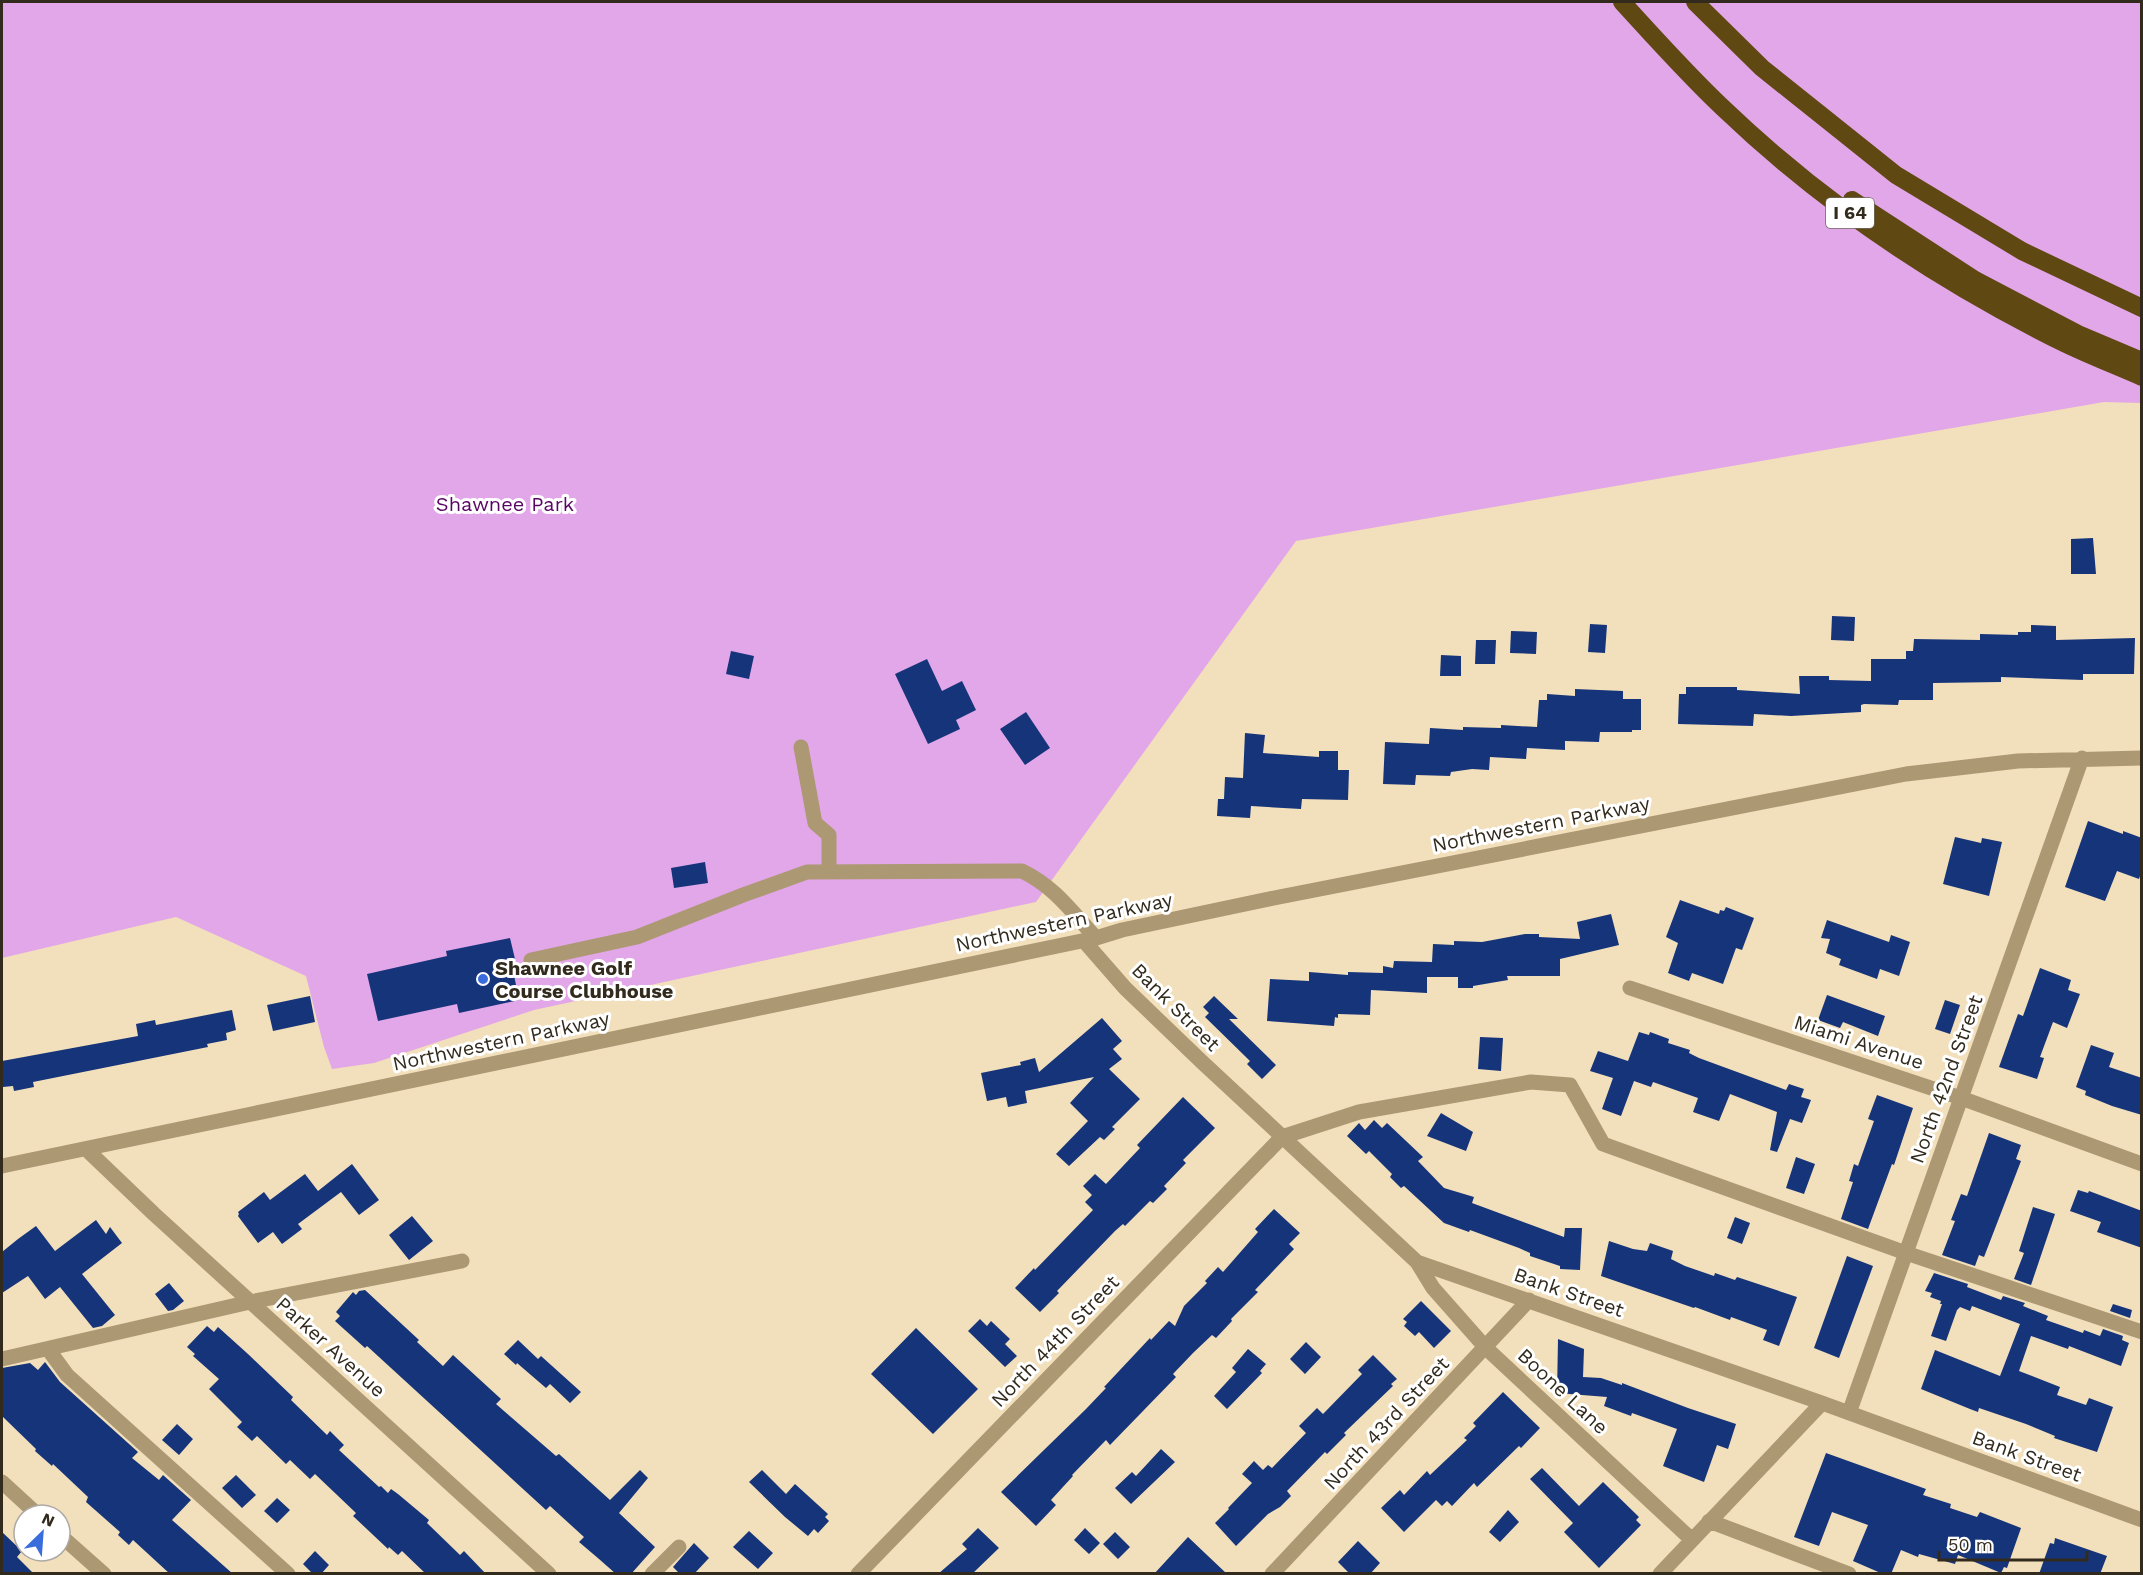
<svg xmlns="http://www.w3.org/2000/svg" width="2143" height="1575" font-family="'Work Sans',sans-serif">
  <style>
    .green { fill: #e2a7e8 }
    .building { fill: #16347a }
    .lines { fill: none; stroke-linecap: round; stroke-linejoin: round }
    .minor { stroke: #ac9873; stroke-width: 15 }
    .highway { stroke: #604813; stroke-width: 18 }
    .poi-dot { fill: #3a6ddc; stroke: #fff; stroke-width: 2 }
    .labels { text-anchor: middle; stroke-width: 6; stroke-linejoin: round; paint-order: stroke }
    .shield { fill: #fff; stroke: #706b61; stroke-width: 1.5 }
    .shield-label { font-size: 18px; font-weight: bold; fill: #322b1d }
    .park-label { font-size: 20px; fill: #5a0464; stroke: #fff }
    .street-label { font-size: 20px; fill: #322b1d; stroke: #fff }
    .poi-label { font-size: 20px; font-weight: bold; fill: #322b1d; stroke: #fff; text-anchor: start }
  </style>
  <rect width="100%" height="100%" fill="#f2dfbb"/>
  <path class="green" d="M2 2H2141V403L2104 402 1296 541 1036 902 534 1010 374 1063 332 1069 324 1047 306 976 176 917 2 958Z"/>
  <path class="building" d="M2093 538 2096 574H2071V539Z
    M1832 616 1855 617 1854 641 1831 640Z
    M1590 624 1607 625 1605 653 1588 652Z
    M2031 625 2056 626V640L2135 638 2134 674H2083V680L2001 677V682L1933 683V700H1899L1898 705 1864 704 1861 705V712L1791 716 1754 714 1753 726 1678 724 1679 694H1686V687H1737V690L1800 694 1799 676H1829V680L1871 681V659H1906V651H1913L1914 639 1980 640V634L2018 635V632H2031Z
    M1511 631 1537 632 1536 654 1510 653Z
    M1476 640H1496L1495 664H1475Z
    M731 651 754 656 749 679 726 674Z
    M1441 655 1461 656V676H1440Z
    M927 659 942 691 962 681 976 710 956 720 960 729 928 744 895 674Z
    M1575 689 1623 691V699H1641V730H1632V732H1600L1599 742 1565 741V750L1527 748 1526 759 1490 757 1489 770 1472 769 1451 772 1450 776 1416 775 1415 785 1383 784 1385 742 1429 744 1430 728 1463 730V727L1501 728V725L1537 727 1539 700H1547V694L1575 696Z
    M1026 712 1050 748 1025 765 1000 729Z
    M1245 733 1265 735 1263 753 1319 757V751H1338V770H1349L1348 800 1302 799 1301 809 1251 806 1250 818 1217 816 1218 799H1224L1225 777 1243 778Z
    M2088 821 2123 834V831L2142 838V870L2139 879 2117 871 2105 901 2065 887Z
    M1955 837 1981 843 1982 838 2002 842 1989 896 1943 884Z
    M705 862 708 883 674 888 671 868Z
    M1680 900 1719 914 1720 910 1724 911 1726 907 1754 918 1742 950 1736 948 1723 984 1692 973 1689 981 1668 973 1678 943 1666 937Z
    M1611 914 1619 945 1560 959V976H1507L1508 980 1473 986V988H1458V977H1427V993L1371 990 1370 1015 1338 1014V1018L1335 1017 1334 1026 1267 1021 1270 979 1309 981V972L1348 975V972L1383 973V966L1393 968 1394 961 1432 962 1433 944 1454 945V941L1482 942 1525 934H1539V937L1580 939 1577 922Z
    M1827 920 1889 942 1891 935 1910 942 1899 976 1880 969 1877 979 1839 965 1841 959 1826 953 1830 939 1821 938Z
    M510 938 515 959 511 960 519 1000 459 1013 457 1004 378 1021 367 974 447 956 446 951Z
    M2040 968 2071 980 2068 990 2080 994 2067 1028 2053 1022 2040 1057 2044 1058 2037 1079 1999 1067 2018 1014 2023 1016Z
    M1827 995 1885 1016 1878 1036 1843 1022 1840 1028 1818 1020Z
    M310 996 315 1022 273 1031 267 1005Z
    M1214 996 1238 1019H1229L1276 1065 1262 1079 1247 1064 1250 1061 1205 1017 1209 1013 1203 1007Z
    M1945 1000 1960 1005 1950 1034 1935 1029Z
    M232 1010 236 1030 226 1033 227 1040 207 1044 208 1047 33 1082 34 1087 14 1091 13 1086 3 1087 2 1061 138 1036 136 1024 155 1020 156 1025Z
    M1102 1018 1122 1041 1113 1049 1122 1059 1109 1069 1140 1099 1112 1127 1115 1129 1104 1140 1100 1137 1069 1166 1056 1154 1088 1121 1070 1103 1094 1077 1025 1091 1027 1103 1008 1107 1006 1097 987 1101 981 1073 1021 1065 1020 1062 1035 1058 1039 1072Z
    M1639 1032 1649 1035 1650 1032 1669 1039 1668 1043 1690 1050 1689 1053 1699 1058 1786 1090 1789 1084 1804 1089 1801 1097 1811 1100 1802 1123 1790 1119 1777 1152 1770 1150 1777 1112 1730 1094 1719 1121 1693 1112 1698 1098 1653 1082 1651 1087 1634 1081 1621 1116 1602 1109 1613 1078 1590 1071 1598 1051 1628 1061Z
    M1480 1037 1503 1038 1501 1071 1478 1069Z
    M2091 1045 2114 1053 2109 1067 2142 1078V1115L2112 1106 2085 1095 2086 1091 2076 1087Z
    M1877 1095 1913 1108 1894 1165 1892 1164 1868 1229 1841 1219 1853 1182 1849 1181 1854 1164 1858 1166 1874 1121 1868 1119Z
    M1183 1097 1215 1128 1183 1160 1186 1163 1164 1186 1167 1189 1153 1203 1150 1201 1125 1226 1123 1224 1115 1231 1057 1291 1059 1293 1040 1312 1015 1288 1034 1268 1035 1270 1093 1210 1085 1202 1092 1195 1083 1186 1095 1174 1106 1184 1140 1148 1137 1145Z
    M1441 1113 1473 1132 1466 1151 1427 1136Z
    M1374 1120 1382 1128 1387 1123 1423 1157 1418 1161 1444 1188 1474 1197 1472 1203 1564 1237 1565 1228H1582L1580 1270 1560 1269V1266L1530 1256V1253L1519 1248 1470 1230 1469 1232 1444 1223 1404 1186 1401 1188 1390 1177 1392 1174 1369 1151 1366 1154 1347 1136 1359 1123 1365 1130Z
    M1989 1133 2021 1145 2016 1159 2021 1161 1984 1257 1979 1255 1975 1266 1942 1255 1955 1221 1951 1220 1961 1194 1967 1196Z
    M1796 1157 1815 1164 1804 1194 1786 1188Z
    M352 1164 379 1200 359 1215 341 1192 298 1224 302 1229 282 1244 273 1232 258 1243 238 1216 239 1214 238 1212 264 1192 270 1200 305 1174 318 1191Z
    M2078 1190 2088 1193 2089 1191 2142 1211V1248L2097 1232 2101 1222 2070 1211Z
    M2033 1207 2055 1214 2031 1285 2014 1279 2024 1253 2019 1251Z
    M1274 1209 1300 1233 1289 1244 1294 1249 1255 1290 1258 1292 1231 1319 1232 1321 1216 1338 1212 1335 1193 1353 1173 1374 1176 1377 1110 1445 1106 1440 1072 1475 1073 1476 1051 1500 1056 1505 1036 1526 1001 1492 1086 1409 1106 1388 1104 1387 1150 1338 1151 1340 1169 1321 1175 1326 1184 1306 1207 1283 1205 1281 1218 1267 1223 1272 1258 1232 1255 1229Z
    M412 1216 433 1241 409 1260 389 1235Z
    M1735 1217 1750 1223 1742 1244 1727 1238Z
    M96 1220 106 1234 110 1227 122 1243 82 1274 115 1315 102 1326 93 1328 60 1287 45 1299 28 1276 2 1293V1252L18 1239 36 1226 55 1251Z
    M1609 1241 1633 1249 1647 1251 1650 1243 1673 1251 1671 1259 1685 1266 1714 1276 1715 1273 1735 1280 1737 1277 1797 1297 1779 1346 1763 1340 1767 1330 1731 1317 1730 1320 1695 1307 1694 1308 1601 1276Z
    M1847 1256 1873 1266 1839 1358 1814 1348Z
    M1934 1273 1968 1284 1967 1287 2001 1300 2003 1296 2025 1303 2023 1306 2048 1316 2046 1320 2083 1333 2084 1330 2100 1336 2103 1329 2123 1336 2122 1340 2129 1343 2121 1366 2069 1346 2068 1349 2031 1336 2019 1371 2060 1387 2057 1395 2086 1405 2089 1398 2113 1407 2097 1452 2054 1438 2055 1436 2026 1424 1979 1408 1978 1412 1970 1409 1921 1389 1935 1350 2000 1376 2020 1324 1972 1306 1970 1311 1960 1307 1957 1310 1946 1341 1931 1336 1942 1304H1940L1941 1301 1930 1297 1932 1293 1925 1291Z
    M169 1283 184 1301 173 1310 168 1311 155 1294Z
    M365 1290 419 1340 417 1342 443 1366 453 1355 501 1399 496 1404 556 1456 559 1454 610 1500 640 1470 648 1478 619 1513 655 1547 631 1574H616L599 1559 579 1542 584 1537 550 1506 546 1510 367 1346 365 1348 335 1321 340 1316 336 1312 353 1292 356 1295 359 1291Z
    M1421 1301 1451 1331 1434 1348 1419 1332 1415 1336 1404 1326 1407 1322 1403 1319Z
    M2113 1304 2132 1310 2130 1318 2110 1311Z
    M980 1319 987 1326 991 1321 1010 1339 1005 1344 1017 1356 1005 1367 968 1331Z
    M207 1326 214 1332 218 1327 248 1354 293 1397 291 1400 327 1435 330 1431 344 1445 339 1450 379 1487 381 1486 388 1493 391 1489 398 1494 429 1520 427 1523 460 1555 464 1551 486 1574H426L402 1551 398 1555 389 1547 388 1549 353 1516 356 1513 315 1474 310 1479 290 1460 286 1464 257 1436 252 1441 237 1427 242 1422 209 1389 219 1379 193 1356 195 1354 187 1347Z
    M916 1328 978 1389 933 1434 871 1374Z
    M1558 1339 1584 1349 1583 1377 1601 1378 1622 1385V1383L1688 1408 1736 1424 1728 1449 1717 1445 1704 1482 1663 1466 1677 1429 1632 1413 1631 1416 1604 1406 1607 1397 1557 1393Z
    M518 1340 538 1359 541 1356 581 1392 570 1403 550 1384 546 1388 517 1363 516 1365 504 1354Z
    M1306 1342 1321 1357 1305 1374 1290 1359Z
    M1248 1349 1266 1364 1260 1371 1262 1373 1227 1409 1214 1396 1236 1372 1232 1368Z
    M1373 1355 1397 1379 1391 1384 1393 1386 1344 1433 1346 1435 1327 1454 1325 1452 1287 1491 1291 1496 1280 1507 1268 1514 1236 1546 1215 1523 1229 1509 1228 1508 1252 1483 1242 1474 1254 1461 1263 1470 1268 1465 1272 1468 1306 1433 1299 1426 1317 1408 1323 1414 1362 1374 1358 1370Z
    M45 1362 60 1382 138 1452 132 1458 159 1480 163 1475 191 1500 172 1520 233 1574H170L133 1540 129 1545 118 1535 120 1532 86 1502 88 1497 53 1464 52 1466 35 1451 36 1449 2 1416V1368L30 1363 38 1370Z
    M1503 1392 1540 1428 1521 1448 1519 1446 1477 1487 1474 1483 1452 1506 1447 1501 1442 1506 1436 1500 1404 1532 1381 1508 1400 1490 1404 1495 1427 1471 1430 1475 1467 1440 1464 1438 1476 1426 1473 1423Z
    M177 1424 193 1439 179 1455 162 1440Z
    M1161 1449 1175 1462 1131 1504 1115 1488 1132 1472 1136 1476Z
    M1826 1453 1926 1489 1923 1495 1951 1504 1950 1508 1977 1517 1980 1512 2021 1528 2007 1568 2004 1567 2001 1573 1958 1555 1955 1564 1919 1554 1918 1557 1901 1550 1891 1574H1883L1853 1561 1868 1525 1832 1512 1819 1546 1794 1537Z
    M1542 1468 1579 1506 1603 1482 1639 1517 1636 1520 1641 1525 1599 1568 1564 1532 1573 1523 1530 1479Z
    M762 1470 786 1494 795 1484 828 1514 825 1517 829 1521 818 1533 814 1529 808 1536 785 1517 749 1482Z
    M236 1475 256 1495 242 1508 222 1488Z
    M277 1498 290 1510 277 1523 264 1511Z
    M1508 1510 1519 1522 1500 1542 1489 1532Z
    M978 1528 999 1548 972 1574H938L967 1549 962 1544Z
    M1085 1528 1100 1543 1089 1554 1074 1540Z
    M749 1531 773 1553 758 1569 733 1547Z
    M2 1532 22 1551 17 1557 34 1574H2Z
    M1115 1532 1130 1547 1118 1559 1103 1544Z
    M1188 1537 1227 1574H1154Z
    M2055 1538 2107 1556 2100 1574H2039L2050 1543 2054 1544Z
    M1358 1541 1380 1563 1370 1574H1350L1338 1562Z
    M694 1543 709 1558 694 1574H680L673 1567Z
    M315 1551 329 1565 321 1574H313L303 1564Z"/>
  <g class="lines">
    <path class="minor" d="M801 747 815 823 829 835V871
      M1084 941 1125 988 1202 1062 1417 1262 1822 1403 2142 1520
      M531 960 637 937 743 895 807 872 1022 871C1055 887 1072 912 1096 938
      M1630 988 1961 1098 2142 1164
      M86 1149 154 1214 549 1574
      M2 1166 1096 938 1122 930 1274 898 1906 774 2018 761 2142 758
      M1417 1262 1433 1288 1486 1348 1692 1540
      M48 1349 67 1375 288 1574
      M2 1359 250 1302 462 1261
      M1849 1413 2082 758
      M2 1482 38 1515
      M1709 1521 1849 1574
      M60 1535 104 1574
      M652 1574 679 1547
      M858 1574 1282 1137 1359 1112 1531 1082 1570 1085 1603 1144 1906 1253 2142 1332
      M1272 1574 1529 1300
      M1660 1574 1822 1403"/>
    <path class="highway" d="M1622 2C1655 38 1687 74 1722 107 1822 203 1942 283 2066 344 2091 356 2117 366 2142 377
      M1695 2 1762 68 1896 175 2022 251 2142 308
      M1852 200 1975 280 2078 334 2142 361"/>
  </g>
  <circle class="poi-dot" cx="483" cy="979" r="6"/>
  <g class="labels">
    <rect class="shield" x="1826" y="198" width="48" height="30" rx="4.5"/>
    <g class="shield-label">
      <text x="1850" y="219">I 64</text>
    </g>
    <g class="park-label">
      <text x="505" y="511">Shawnee Park</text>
    </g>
    <g class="street-label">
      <text transform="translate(1541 824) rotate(-11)" y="7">Northwestern Parkway</text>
      <text transform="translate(1064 922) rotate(-12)" y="7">Northwestern Parkway</text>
      <text transform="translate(1176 1007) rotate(45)" y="7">Bank Street</text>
      <text transform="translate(501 1041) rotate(-12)" y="7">Northwestern Parkway</text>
      <text transform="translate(1859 1042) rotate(18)" y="7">Miami Avenue</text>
      <text transform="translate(1946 1079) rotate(-70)" y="7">North 42nd Street</text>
      <text transform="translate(1569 1292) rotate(19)" y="7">Bank Street</text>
      <text transform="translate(1055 1341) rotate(-46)" y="7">North 44th Street</text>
      <text transform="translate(331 1347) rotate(42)" y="7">Parker Avenue</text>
      <text transform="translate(1563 1391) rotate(43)" y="7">Boone Lane</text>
      <text transform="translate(1386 1423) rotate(-47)" y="7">North 43rd Street</text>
      <text transform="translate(2027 1456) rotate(20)" y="7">Bank Street</text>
    </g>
    <g class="poi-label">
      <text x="495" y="975">Shawnee Golf<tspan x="495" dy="23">Course Clubhouse</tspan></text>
    </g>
  </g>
  <rect width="2143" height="1575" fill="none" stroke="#322b1d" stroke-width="6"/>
  <g transform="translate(42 1533) rotate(25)"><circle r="28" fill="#ffffff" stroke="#adaaa5" stroke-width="1.5"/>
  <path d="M0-4.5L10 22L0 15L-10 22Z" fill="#3a6ddc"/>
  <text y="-9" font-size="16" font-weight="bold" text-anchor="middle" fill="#322b1d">N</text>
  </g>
  <path d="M1939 1551v9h148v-9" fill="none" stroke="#322b1d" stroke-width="3"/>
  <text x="1948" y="1551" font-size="18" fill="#322b1d" stroke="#ffffff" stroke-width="4.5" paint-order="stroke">50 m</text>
</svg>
